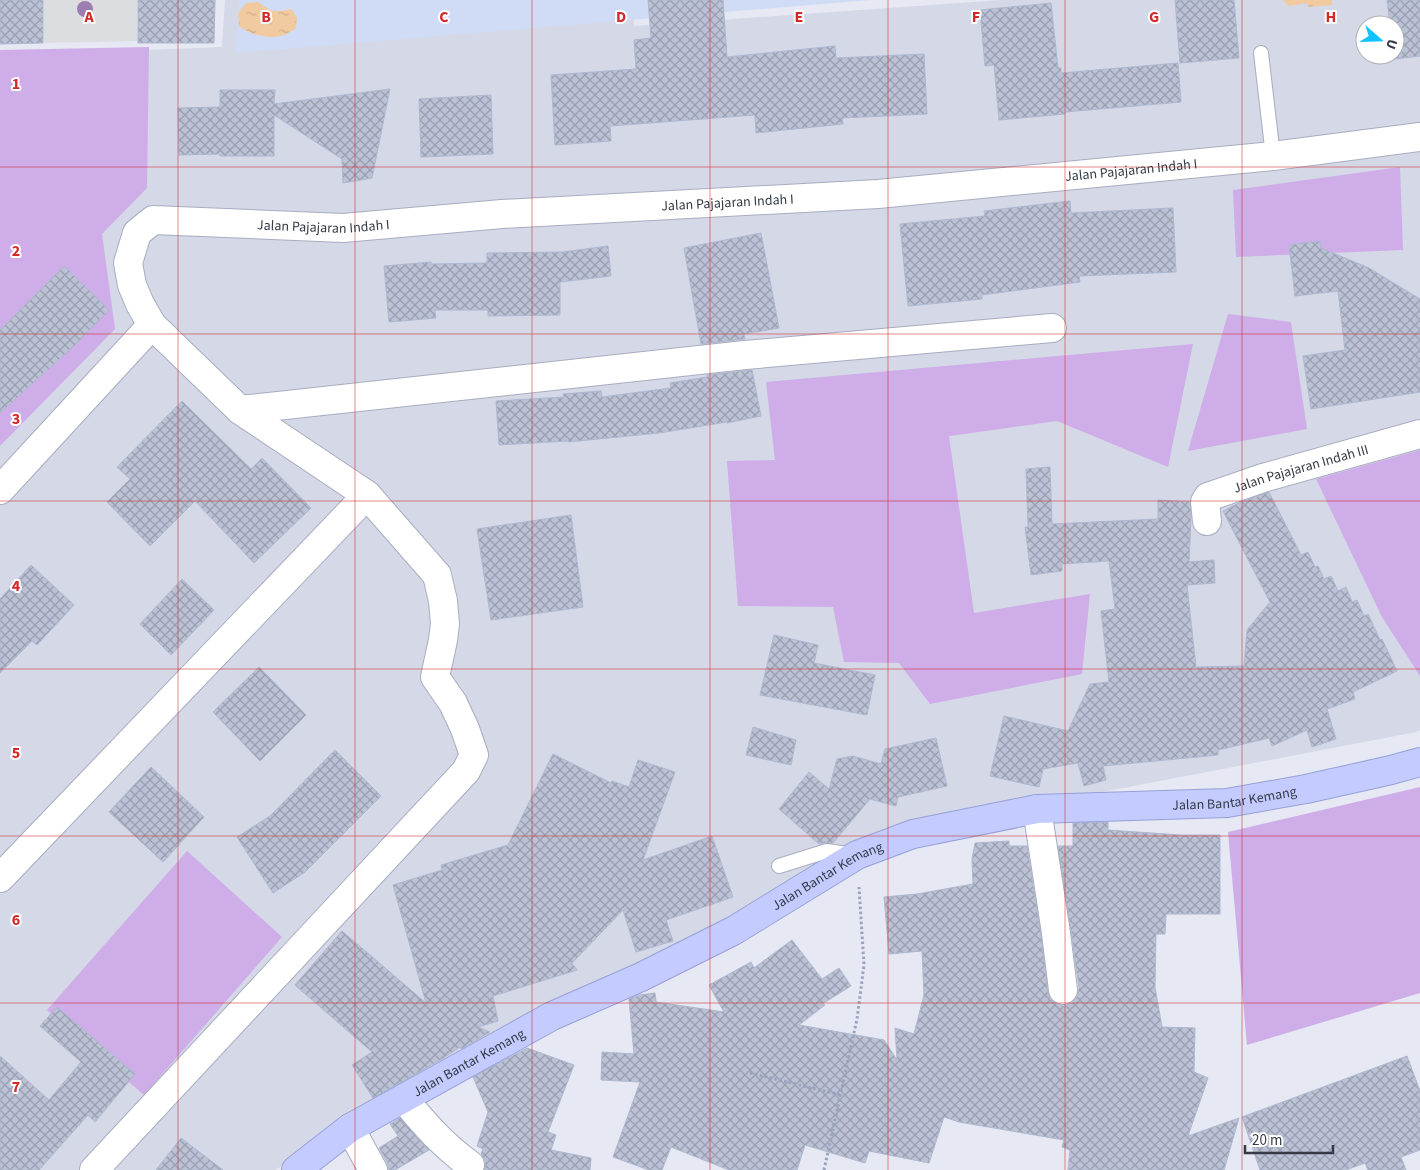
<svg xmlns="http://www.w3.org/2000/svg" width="1420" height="1170" font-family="'Source Sans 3',sans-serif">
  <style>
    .residential { fill: #d4d8e7; fill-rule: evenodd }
    .commercial { fill: #d0dcf6 }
    .green { fill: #ceade9 }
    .parking { fill: #dbdde1 }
    .water { fill: url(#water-ripples) }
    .building { fill: url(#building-cross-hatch); stroke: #aeb8d0 }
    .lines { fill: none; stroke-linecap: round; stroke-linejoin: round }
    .lane-casing { stroke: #a8adbf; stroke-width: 16 }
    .street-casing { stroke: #a8adbf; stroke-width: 30 }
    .secondary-casing { stroke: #96a0d8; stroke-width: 30 }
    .path { stroke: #99a3c1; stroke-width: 3; stroke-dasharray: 2.5 2.5; stroke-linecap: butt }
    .lane { stroke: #fff; stroke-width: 14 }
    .street { stroke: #fff; stroke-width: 28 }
    .secondary { stroke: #c4ccff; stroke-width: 28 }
    .tree { fill: #9e7eb0 }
    .grid { fill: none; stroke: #d62828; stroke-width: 1; stroke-opacity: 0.55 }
    .labels { text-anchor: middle; stroke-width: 4; stroke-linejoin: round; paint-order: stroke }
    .street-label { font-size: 14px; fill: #353a46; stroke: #fff }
    .grid-label { font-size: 16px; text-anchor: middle; font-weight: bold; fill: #d62828; stroke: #fff; stroke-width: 4; stroke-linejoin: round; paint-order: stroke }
  </style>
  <defs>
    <pattern id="water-ripples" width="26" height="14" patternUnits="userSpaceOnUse" patternTransform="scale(1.25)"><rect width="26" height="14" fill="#f2caa0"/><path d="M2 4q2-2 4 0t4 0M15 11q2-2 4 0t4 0" fill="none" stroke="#d0ae8b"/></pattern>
    <pattern id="building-cross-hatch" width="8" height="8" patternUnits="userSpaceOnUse" patternTransform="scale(1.25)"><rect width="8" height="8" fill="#bbc2d5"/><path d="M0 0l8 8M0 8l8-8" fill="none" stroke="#999faf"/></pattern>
  </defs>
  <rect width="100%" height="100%" fill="#e6e8f3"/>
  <path class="residential" d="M225 0H632L634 26 1002 0H1420V730L1416 732 904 830 350 1128 275 1170H0V246L149 50 222 47ZM1365 25H1395V55H1365Z"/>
  <path class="commercial" d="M239 0H870L236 53Z"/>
  <path class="green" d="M149 47 147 188 102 234 115 329 0 446V50Z
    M1400 167 1403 250 1236 257 1233 190Z
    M1228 314 1291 322 1307 429 1188 451Z
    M1193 344 1168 467 1057 421 949 436 974 613 1090 594 1082 674 930 704 899 663 844 662 833 607 738 606 727 461 775 460 766 382Z
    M1420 450V676L1382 617 1316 479Z
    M1420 787V993L1247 1045 1228 832Z
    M187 851 282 937 144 1095 47 1010Z"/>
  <path class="parking" d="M44 0H137V41L44 43Z"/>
  <path class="water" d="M1282 0H1332V5L1309 7 1307 3 1289 6Z
    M258 2C272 12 274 13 291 9L297 17 296 28C281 42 254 38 239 26L238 13 246 3Z"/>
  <path class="building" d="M0 0H43V43L0 44Z
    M138 0H215L214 43H138Z
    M648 0H723L727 57 835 46 836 58 924 54 927 114 842 118 843 124 756 133 755 115 610 126 611 141 555 145 551 75 636 69 634 40 651 38Z
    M1175 0H1234L1239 58 1180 63Z
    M1387 0H1420V56L1395 59V25H1390Z
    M1051 3 1058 68H1061V73L1178 63 1181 102 1065 112V114L999 120 994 65 985 66 980 10Z
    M390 89 372 178 343 183 342 159 274 115V156H220V154L179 155 178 108 220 107V90H275L274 104Z
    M491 95 493 154 421 157 419 99Z
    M1070 201 1071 213 1173 208 1176 272 1079 276 1080 282 982 295V299L908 306 900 224 985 216 984 211Z
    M761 233 779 328 744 334 745 339 701 344 684 248Z
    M1320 241 1321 248 1369 268 1420 299V392L1311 409 1303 356 1345 350 1338 291 1295 296 1289 245Z
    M608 246 611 276 560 282V315L488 316V310H435L436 318 389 322 384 266 431 262V264L487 263V253L563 252Z
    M64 266 109 310 76 344 0 413V330Z
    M752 370 761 416 727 423V422L659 433 568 442V441L499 445 496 401 564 397 563 394 601 391 602 397 671 388 670 383 707 377V375Z
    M182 401 251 469 262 458 311 508 254 563 195 501 150 546 107 502 130 479 117 467Z
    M1050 467 1052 524 1158 519V500L1190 502 1191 517 1189 562 1214 560 1215 583 1187 585 1196 667 1244 666 1247 630 1270 602 1223 511 1239 503 1269 492 1301 555 1308 552 1315 567 1318 566 1324 579 1331 576 1338 591 1346 587 1352 602 1357 600 1364 616 1368 614 1380 640 1382 639 1397 671 1353 692 1355 699 1327 709 1336 739 1312 747 1307 730 1272 746 1269 738 1218 750V755L1103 766 1106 780 1084 786 1078 763 1043 769 1039 787 990 776 1004 716 1068 731 1090 684 1109 682 1101 611 1115 609 1109 561 1062 564V571L1031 575 1025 527H1028L1026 469Z
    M571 515 583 607 491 620 477 529Z
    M31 565 74 605 37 645 32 641 0 673V599Z
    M182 579 214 610 171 655 140 624Z
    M774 635 818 645 814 663 875 675 867 715 760 695Z
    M259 667 306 715 260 761 213 712Z
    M753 727 796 740 791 765 746 755Z
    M936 738 947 786 898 797 896 806 870 799 833 843H825L819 844 779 809 809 772 829 789 837 759 853 756 881 764 885 749Z
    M335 750 381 796 305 872 273 893 237 837 270 816Z
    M553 754 611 783 612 781 629 787 638 760 675 772 643 860 712 836 733 897 666 920 673 941 636 952 623 910 572 963 577 970 493 996 498 1021 478 1027 490 1032 461 1049 460 1047 442 1059 373 1098 352 1065 372 1052 295 985 342 931 426 1003 393 885 442 870 441 865 508 845Z
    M151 767 204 817 163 862 109 812Z
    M1108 822V830L1181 835H1220V914H1166L1165 934H1156L1155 987 1162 1027 1195 1028 1194 1072 1208 1078 1188 1136 1239 1118 1224 1170H1068L1070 1150 1062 1147 1064 1140 959 1122 944 1117 929 1163 869 1151 865 1163 805 1145 797 1170H729L671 1147 662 1170H649L613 1157 640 1082 601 1080 602 1052 634 1054 629 999 639 995 655 993 656 1002 724 1012 709 985 751 962 754 968 792 940 822 979 839 968 851 986 822 1004 825 1005 799 1025 884 1040 897 1060 895 1028 914 1034 924 995 922 951 889 954 884 897 917 894 973 884 972 859 975 843 1009 841V846H1027L1041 935 1048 992 1050 999 1056 1004 1064 1006 1072 1003 1077 997 1079 988 1071 931 1058 846H1073V823Z
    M57 1007 135 1074 95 1122 88 1115 39 1170H0V1056L49 1100 81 1062 40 1026Z
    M527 1048 574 1065 548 1132 556 1135 551 1150 591 1158 590 1170H484L485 1167V1160L481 1154 483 1149 477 1146 488 1112 473 1077Z
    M1407 1056 1420 1091V1150L1401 1157 1406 1170H1368L1365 1163 1346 1170H1260L1242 1117Z
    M400 1118 429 1150 395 1170H389L387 1162 379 1148 398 1136 390 1124Z
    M181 1138 223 1170H156Z"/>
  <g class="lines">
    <g class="lane-casing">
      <path id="lane" d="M1261 53 1273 156
        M779 866 827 851 854 855"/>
    </g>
    <g class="street-casing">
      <g id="street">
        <path d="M240 410 745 355 1052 328"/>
        <path d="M0 490 152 325"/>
        <path id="s1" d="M1207 521 1205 502 1208 497 1263 478 1420 434"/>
        <path d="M1037 809 1056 933 1063 990"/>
        <path d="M0 878 367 495"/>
        <path d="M404 1099C425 1125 443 1145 470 1165"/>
        <path d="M350 1128 373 1170"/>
        <path id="s2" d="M94 1170 466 771 474 755 465 729 453 703 435 677 443 640 445 624 443 601 437 575 367 495 240 410 152 325 140 304 132 285 128 263 137 233 153 220 343 228 502 214 878 194 1273 156 1420 137"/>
      </g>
    </g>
    <g class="secondary-casing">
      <g id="secondary">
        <path id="s3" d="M296 1170 350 1128 552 1016 641 977 733 931 857 855 913 834 1037 809 1227 803 1306 789 1391 770 1420 762"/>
      </g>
    </g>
    <path class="path" d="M750 1073 841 1095
      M824 1170 857 1019 864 965 859 887"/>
    <use href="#lane" class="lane"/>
    <use href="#street" class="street"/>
    <use href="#secondary" class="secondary"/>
  </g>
  <circle class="tree" cx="85" cy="9" r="8"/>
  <path class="grid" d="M178 0V1170M355 0V1170M532 0V1170M710 0V1170M888 0V1170M1065 0V1170M1242 0V1170M0 167H1420M0 334H1420M0 501H1420M0 669H1420M0 836H1420M0 1003H1420"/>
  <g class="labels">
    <g class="street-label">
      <text dy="5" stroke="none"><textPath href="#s2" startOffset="2236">Jalan Pajajaran Indah I</textPath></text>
      <text dy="5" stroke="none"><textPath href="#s2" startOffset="1831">Jalan Pajajaran Indah I</textPath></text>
      <text dy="5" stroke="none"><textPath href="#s2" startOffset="1426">Jalan Pajajaran Indah I</textPath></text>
      <text dy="5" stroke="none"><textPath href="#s1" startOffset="122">Jalan Pajajaran Indah III</textPath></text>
      <text dy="5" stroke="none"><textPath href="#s3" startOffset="1029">Jalan Bantar Kemang</textPath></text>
      <text dy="5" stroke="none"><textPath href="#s3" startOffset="609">Jalan Bantar Kemang</textPath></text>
      <text dy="5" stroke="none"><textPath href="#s3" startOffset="204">Jalan Bantar Kemang</textPath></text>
    </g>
  </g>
  <g class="grid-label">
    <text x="89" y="22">A</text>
    <text x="266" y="22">B</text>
    <text x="444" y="22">C</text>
    <text x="621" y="22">D</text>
    <text x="799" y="22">E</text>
    <text x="976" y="22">F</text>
    <text x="1154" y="22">G</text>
    <text x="1331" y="22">H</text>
    <text x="16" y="89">1</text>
    <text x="16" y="256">2</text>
    <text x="16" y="424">3</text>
    <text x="16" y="591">4</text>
    <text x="16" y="758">5</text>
    <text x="16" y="925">6</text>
    <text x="16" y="1092">7</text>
  </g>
  <g transform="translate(1380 40) rotate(110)"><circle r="24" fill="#ffffff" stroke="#aeb0b5"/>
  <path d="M0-4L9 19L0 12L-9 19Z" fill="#11c2ff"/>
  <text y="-8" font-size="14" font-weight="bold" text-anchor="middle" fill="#353a46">U</text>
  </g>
  <path d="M1245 1145v8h88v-8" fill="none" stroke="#353a46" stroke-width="2.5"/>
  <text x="1252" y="1145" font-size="15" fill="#353a46" stroke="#ffffff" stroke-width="4" paint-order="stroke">20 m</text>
</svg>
